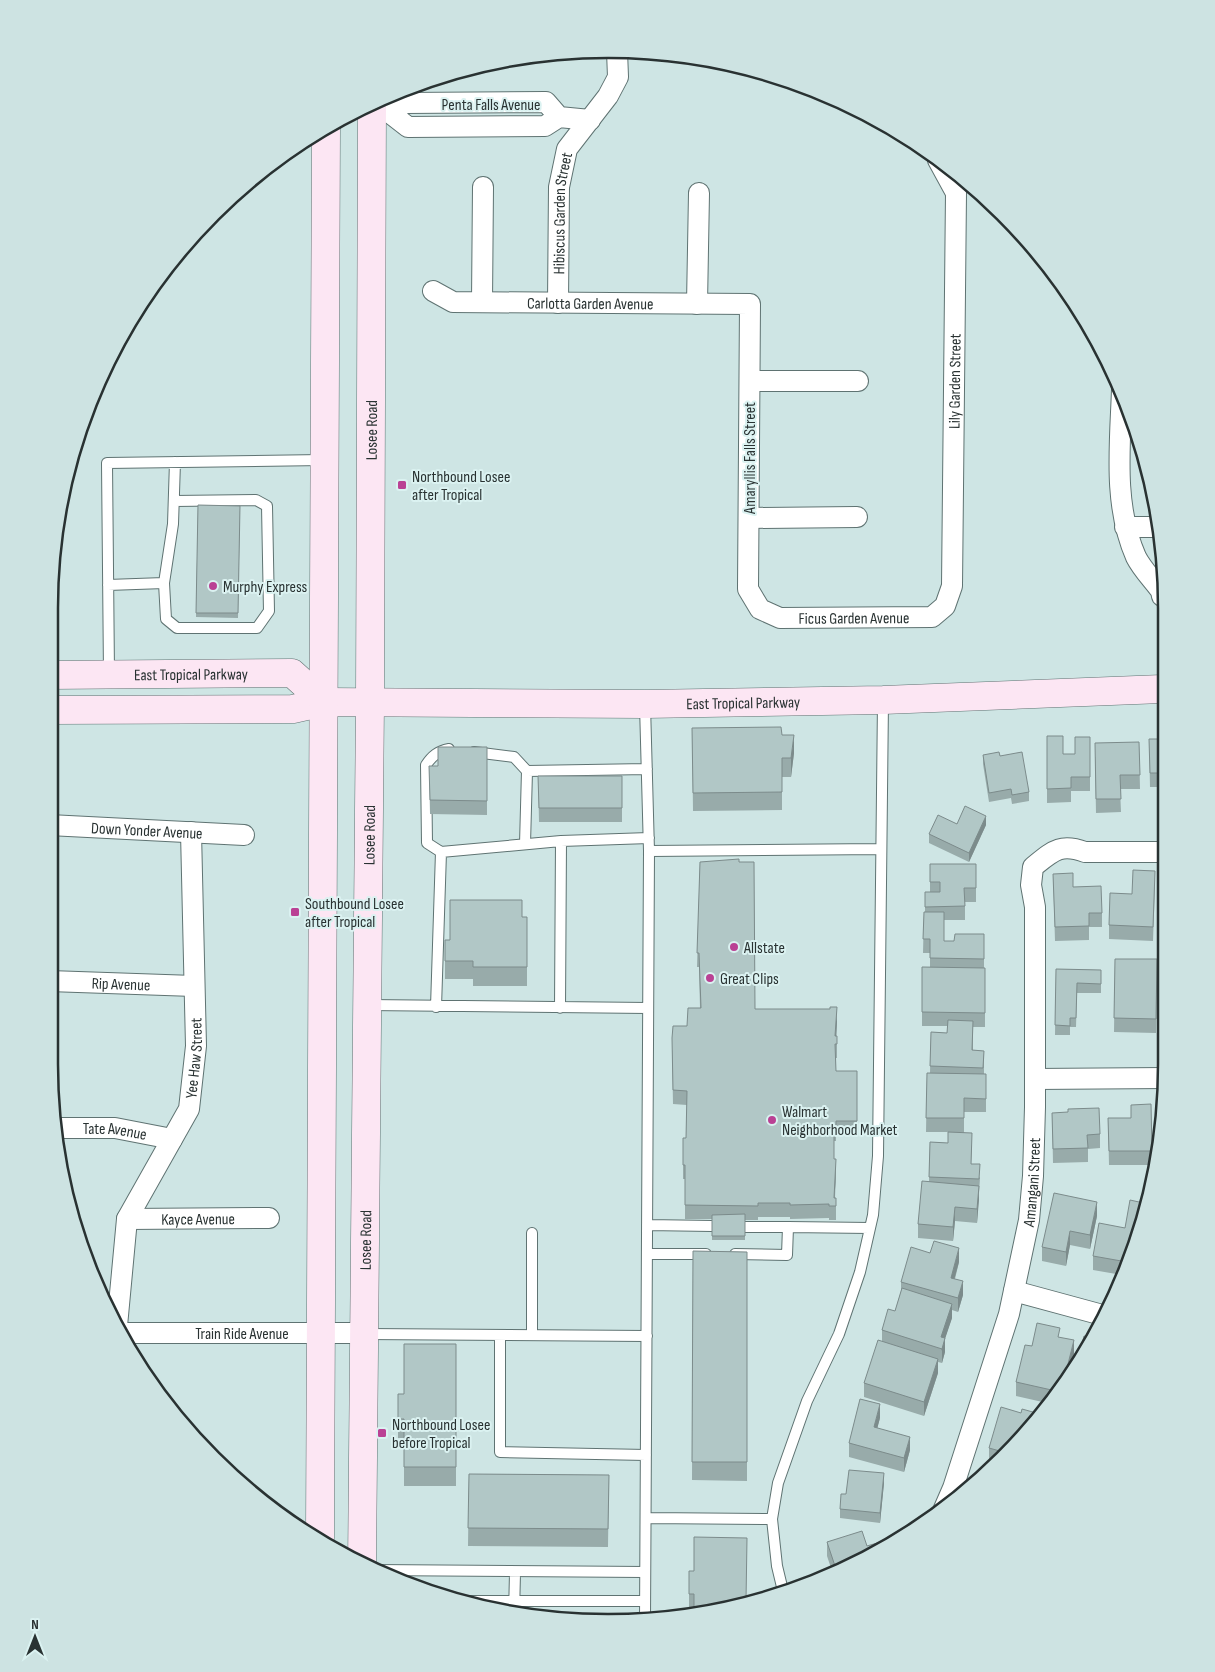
<svg xmlns="http://www.w3.org/2000/svg" width="1215" height="1672" font-family="'Sofia Sans Condensed',sans-serif">
  <style>
    .lines { fill: none; stroke-linecap: round; stroke-linejoin: round }
    .lane-casing { stroke: #5f7372; stroke-width: 12 }
    .street-casing { stroke: #5f7372; stroke-width: 22 }
    .secondary-casing { stroke: #5f7372; stroke-width: 29 }
    .lane { stroke: #fff; stroke-width: 10 }
    .street { stroke: #fff; stroke-width: 20 }
    .secondary { stroke: #fce6f3; stroke-width: 28 }
    .wall { fill: #98abaa }
    .shaded-wall { fill: #7c8b8b }
    .building { fill: #b1c7c6; stroke: #7c8b8b }
    .poi-dot { fill: #ba4194; stroke: #dbf2f1; stroke-width: 2 }
    .labels { text-anchor: middle; stroke-width: 4; stroke-linejoin: round; paint-order: stroke }
    .street-label { font-size: 16px; fill: #293232; stroke: #dbf2f1 }
    .poi-label { font-size: 16px; fill: #293232; stroke: #dbf2f1; text-anchor: start }
    .rim { fill: none; stroke: #293232; stroke-width: 2.5 }
  </style>
  <rect width="100%" height="100%" fill="#cee5e4"/>
  <g class="lines">
    <g class="lane-casing">
      <path id="lane" d="M164 583 166 619 177 628H257L269 611 267 506 256 500 174 501
        M108 585 164 583 173 524 175 462
        M109 673 107 463 323 460
        M474 752 514 757 527 771
        M525 844 527 771 647 769
        M649 851 881 849
        M441 852 427 843 426 765C432 756 438 751 449 749
        M368 1005 648 1008
        M436 1007 441 852 561 841 649 838
        M560 1008 561 841
        M647 1225 712 1226
        M745 1227H788
        M532 1233V1335
        M647 1254H706
        M735 1254 787 1255 788 1227 870 1228
        M365 1334 647 1336
        M500 1335V1452L646 1455
        M646 1518 772 1519
        M373 1570 645 1572
        M783 1591 777 1566 772 1519 778 1483 807 1401 839 1334 860 1272 873 1215 878 1156 883 701
        M464 1601H645
        M514 1614 515 1573
        M645 1621 649 851 645 705"/>
    </g>
    <g class="street-casing">
      <g id="street">
        <path d="M559 117 546 102 405 103 390 113 408 127 545 126 559 117 590 120"/>
        <path id="s1" d="M433 291 453 302 750 304 748 589 760 609 780 618 932 617 945 606 952 586 956 193 938 160"/>
        <path d="M482 302 483 187"/>
        <path id="s2" d="M558 303 559 187 567 149 608 96 618 77 617 51"/>
        <path d="M697 304 699 193"/>
        <path d="M750 381H858"/>
        <path d="M1122 390C1120 445 1113 505 1136 557 1142 569 1153 580 1161 591L1162 596"/>
        <path d="M749 518 857 517"/>
        <path d="M1125 527H1159"/>
        <path id="s3" d="M49 825 244 835"/>
        <path id="s4" d="M49 981 194 986"/>
        <path d="M1035 1079 1165 1078"/>
        <path id="s5" d="M57 1128H115L172 1139"/>
        <path id="s6" d="M127 1219 269 1218"/>
        <path d="M1014 1291 1106 1316"/>
        <path id="s7" d="M117 1326 127 1219 189 1109 196 1046 191 832"/>
        <path id="s8" d="M120 1333H364"/>
        <path id="s9" d="M943 1511 953 1488 1009 1314 1029 1220 1033 1176 1035 1107V907L1031 885 1033 867C1053 851 1060 843 1085 852H1163"/>
      </g>
    </g>
    <g class="secondary-casing">
      <g id="secondary">
        <path id="s10" d="M49 675 292 673 324 702"/>
        <path id="s11" d="M49 710 293 709 324 702 645 704 883 700 1162 689"/>
        <path d="M320 1538 326 128"/>
        <path id="s12" d="M362 1566 370 702 372 102"/>
      </g>
    </g>
    <use href="#lane" class="lane"/>
    <use href="#street" class="street"/>
    <use href="#secondary" class="secondary"/>
  </g>
  <path class="wall" d="M198 505 240 506 238 618 196 617Z
    M692 728 782 735 794 753 791 777H782V810L693 811Z
    M1047 736 1063 754H1075L1090 737V791H1071V802L1047 803Z
    M1149 739H1163V787H1150Z
    M1139 742 1140 789H1120L1121 812 1096 813 1095 757Z
    M487 747V815L430 814 429 766H438Z
    M983 755 1000 756 1029 792V801L1012 804 1011 798 989 802 983 764Z
    M538 776H622V822H539Z
    M957 824 986 825 969 862 929 843V834Z
    M700 862 755 1009 837 1021 836 1036H837V1058H836V1071H857V1135H836V1141H834V1159L836 1173 835 1198H836V1220H829V1218L790 1219V1217H758V1220H745V1240H712V1219H685V1179H683V1138H686L687 1105 673 1104 672 1051 687 1026 700 1008 699 967H697Z
    M930 864H976V902H965V920H944V941H954L984 934V968H985V1027H973V1050L984 1051V1074H986V1112H964V1132L972 1147 971 1164 980 1178 977 1223 955 1221 953 1241 918 1238V1224L929 1182 930 1142 948 1143V1132H926L927 1073H930L931 1032 947 1033 948 1026H922V967H930V953H923L924 912H925V892H930Z
    M1160 871H1164V936H1161Z
    M1053 874 1073 887 1102 913V927H1089V940L1055 941Z
    M1155 885 1153 941 1109 939V925L1132 894Z
    M522 917H527V986H473V979H445V940H450Z
    M1115 959H1157L1156 1033 1114 1032Z
    M1056 969 1101 970V993H1077L1076 1027H1070V1035H1055Z
    M1151 1104 1152 1165H1109L1108 1118H1131Z
    M1052 1113 1100 1134V1148L1088 1149V1162L1053 1163Z
    M1147 1209 1122 1275 1093 1270V1256Z
    M1097 1216 1090 1249 1070 1245 1066 1266 1042 1261V1247Z
    M693 1251 747 1252V1481L692 1480Z
    M959 1262 955 1279 963 1295 958 1312 952 1310V1318L945 1338V1352L942 1363 938 1362V1373L924 1416 864 1397V1383L882 1341V1330L895 1311 901 1291V1282Z
    M1060 1338 1074 1354 1070 1369 1047 1403 1016 1396V1382L1032 1346Z
    M456 1344V1486H404V1438H398V1394H404Z
    M1021 1413 1028 1433 995 1463 989 1462V1448Z
    M880 1418 877 1428 910 1450 904 1472 849 1457V1443Z
    M469 1474 609 1475 608 1547 468 1546Z
    M884 1483 880 1523 840 1518V1509Z
    M827 1542 867 1546 885 1544 833 1574 827 1556Z
    M689 1571 746 1601 694 1613H689Z"/>
  <path class="shaded-wall" d="M794 735V753L791 777V758Z
    M986 816V825L969 862V853Z
    M837 1007V1021L836 1044 835 1036Z
    M836 1159V1173L834 1206Z
    M979 1186V1200L977 1223V1209Z
    M1097 1202V1216L1090 1249V1235Z
    M955 1207V1221L953 1241V1227Z
    M1070 1231V1245L1066 1266V1252Z
    M959 1248V1262L951 1291V1278Z
    M963 1281V1295L958 1312V1298Z
    M952 1304V1318L941 1351V1337Z
    M945 1338V1352L942 1363V1349Z
    M1074 1340V1354L1070 1369 1065 1376Z
    M938 1359V1373L924 1416V1402Z
    M880 1404V1418L874 1441V1427Z
    M910 1437V1450L904 1472V1458Z
    M884 1473V1483L880 1523V1513Z"/>
  <path class="building" d="M198 505 240 506 238 613H196Z
    M781 727 782 735H794L791 758H782V792L693 793 692 728Z
    M1047 736H1063V754H1075V737H1090V777H1071V788L1047 789Z
    M1149 739H1163V773H1150Z
    M1139 742 1140 775H1120L1121 799H1096L1095 743Z
    M438 747H487V801L430 800 429 766H438Z
    M999 752 1000 756 1022 752 1029 792 1012 795 1011 789 989 793 983 755Z
    M538 776H622V808H539Z
    M965 806 986 816 969 853 929 834 938 815 957 824Z
    M739 859V862H754L755 1009H830V1007H837L835 1036H837V1044H835L836 1071H857V1121H836V1127H834V1159H836L834 1198H836V1206H829V1204L790 1205V1203H758V1206L685 1205V1165H683V1138H686L687 1091 673 1090 672 1038 673 1026H687L688 1008H701L699 953H697L700 862Z
    M930 864H976V888H964L965 906 925 907V892H940V882H930Z
    M1133 870 1155 871 1153 927 1109 925 1110 893 1132 894Z
    M1160 871H1164V922H1161Z
    M1073 873V887L1101 886 1102 913H1089V926L1055 927 1053 874Z
    M450 900H522V917H527V967H473V961H445V940H450Z
    M924 912H944V941H954L955 934H984V959L930 958V939H923Z
    M1115 959H1157L1156 1019 1114 1018Z
    M922 967 985 968V1013L922 1012Z
    M1056 969 1101 970V984L1077 983 1076 1018H1070V1026L1055 1025Z
    M948 1020 973 1021 972 1050 984 1051 983 1068 930 1066 931 1032 947 1033Z
    M927 1073 986 1074V1099L964 1098V1118H926Z
    M1161 1095H1165V1101L1162 1123Z
    M1151 1104 1152 1151H1109L1108 1118H1131V1105Z
    M1099 1108 1100 1134 1087 1135 1088 1148 1053 1149 1052 1113 1068 1112V1109Z
    M948 1132 972 1133 971 1164H980L979 1179 929 1177 930 1142 948 1143Z
    M922 1181 979 1186 977 1209 955 1207 953 1227 918 1224Z
    M1054 1193 1097 1202 1090 1235 1070 1231 1066 1252 1042 1247Z
    M1130 1200 1148 1204 1147 1209 1127 1262 1093 1256 1099 1223 1125 1228Z
    M745 1214V1236H712V1215Z
    M934 1241 959 1248 951 1278 963 1281 958 1298 901 1282 911 1247 930 1253Z
    M693 1251 747 1252V1462H692Z
    M902 1288 952 1304 941 1337 945 1338 942 1349 882 1330 888 1309 895 1311Z
    M1037 1323 1060 1328 1058 1337 1074 1340 1065 1376 1056 1391 1016 1382 1025 1345 1032 1346Z
    M1084 1336 1091 1337 1079 1356Z
    M878 1340 938 1359 924 1402 864 1383Z
    M404 1344H456V1467H404V1419H398V1394H404Z
    M860 1399 880 1404 874 1427 910 1437 904 1458 849 1443Z
    M1001 1407 1021 1413 1022 1409 1040 1414 1028 1433 1007 1453 989 1448Z
    M849 1470 884 1473 880 1513 840 1509 841 1494H846Z
    M469 1474 609 1475 608 1529 468 1528Z
    M862 1531 867 1546 884 1541 885 1544 837 1572 827 1542Z
    M694 1537 747 1538 746 1601 694 1615V1594H689V1571H694Z"/>
  <g class="poi-dot">
    <rect x="397" y="480" width="10" height="10" rx="2.5"/>
    <circle cx="213" cy="586" r="5"/>
    <rect x="290" y="907" width="10" height="10" rx="2.5"/>
    <circle cx="734" cy="947" r="5"/>
    <circle cx="710" cy="978" r="5"/>
    <circle cx="772" cy="1120" r="5"/>
    <rect x="377" y="1428" width="10" height="10" rx="2.5"/>
  </g>
  <g class="labels">
    <g class="street-label">
      <text x="491" y="110">Penta Falls Avenue</text>
      <text dy="6" stroke="none"><textPath href="#s2" startOffset="90">Hibiscus Garden Street</textPath></text>
      <text dy="6" stroke="none"><textPath href="#s1" startOffset="160">Carlotta Garden Avenue</textPath></text>
      <text dy="6" stroke="none"><textPath href="#s1" startOffset="1045">Lily Garden Street</textPath></text>
      <text dy="6" stroke="none"><textPath href="#s12" startOffset="1136">Losee Road</textPath></text>
      <text transform="translate(749 458) rotate(-90)" y="6">Amaryllis Falls Street</text>
      <text dy="6" stroke="none"><textPath href="#s1" startOffset="724">Ficus Garden Avenue</textPath></text>
      <text dy="6" stroke="none"><textPath href="#s10" startOffset="142">East Tropical Parkway</textPath></text>
      <text dy="6" stroke="none"><textPath href="#s11" startOffset="695">East Tropical Parkway</textPath></text>
      <text dy="6" stroke="none"><textPath href="#s3" startOffset="98">Down Yonder Avenue</textPath></text>
      <text dy="6" stroke="none"><textPath href="#s12" startOffset="731">Losee Road</textPath></text>
      <text dy="6" stroke="none"><textPath href="#s4" startOffset="72">Rip Avenue</textPath></text>
      <text dy="6" stroke="none"><textPath href="#s7" startOffset="285">Yee Haw Street</textPath></text>
      <text dy="6" stroke="none"><textPath href="#s5" startOffset="58">Tate Avenue</textPath></text>
      <text dy="6" stroke="none"><textPath href="#s9" startOffset="342">Amangani Street</textPath></text>
      <text dy="6" stroke="none"><textPath href="#s6" startOffset="71">Kayce Avenue</textPath></text>
      <text dy="6" stroke="none"><textPath href="#s12" startOffset="326">Losee Road</textPath></text>
      <text dy="6" stroke="none"><textPath href="#s8" startOffset="122">Train Ride Avenue</textPath></text>
    </g>
    <g class="poi-label">
      <text x="412" y="482">Northbound Losee<tspan x="412" dy="18">after Tropical</tspan></text>
      <text x="223" y="592">Murphy Express</text>
      <text x="305" y="909">Southbound Losee<tspan x="305" dy="18">after Tropical</tspan></text>
      <text x="744" y="953">Allstate</text>
      <text x="720" y="984">Great Clips</text>
      <text x="782" y="1117">Walmart<tspan x="782" dy="18">Neighborhood Market</tspan></text>
      <text x="392" y="1430">Northbound Losee<tspan x="392" dy="18">before Tropical</tspan></text>
    </g>
  </g>
  <path d="M0 0H1215V1672H0ZM608 58H608A550 550 0 0 1 1158 608V1064A550 550 0 0 1 608 1614H608A550 550 0 0 1 58 1064V608A550 550 0 0 1 608 58Z" fill="#cde3e2" fill-rule="evenodd"/>
  <path class="rim" d="M608 58H608A550 550 0 0 1 1158 608V1064A550 550 0 0 1 608 1614H608A550 550 0 0 1 58 1064V608A550 550 0 0 1 608 58Z"/>
  <g transform="translate(35 1637)" stroke="#dbf2f1" stroke-width="4" paint-order="stroke">
  <path d="M0-4L9 19L0 12L-9 19Z" fill="#293232"/>
  <text y="-8" font-size="14" font-weight="bold" text-anchor="middle" fill="#293232">N</text>
  </g>
</svg>
